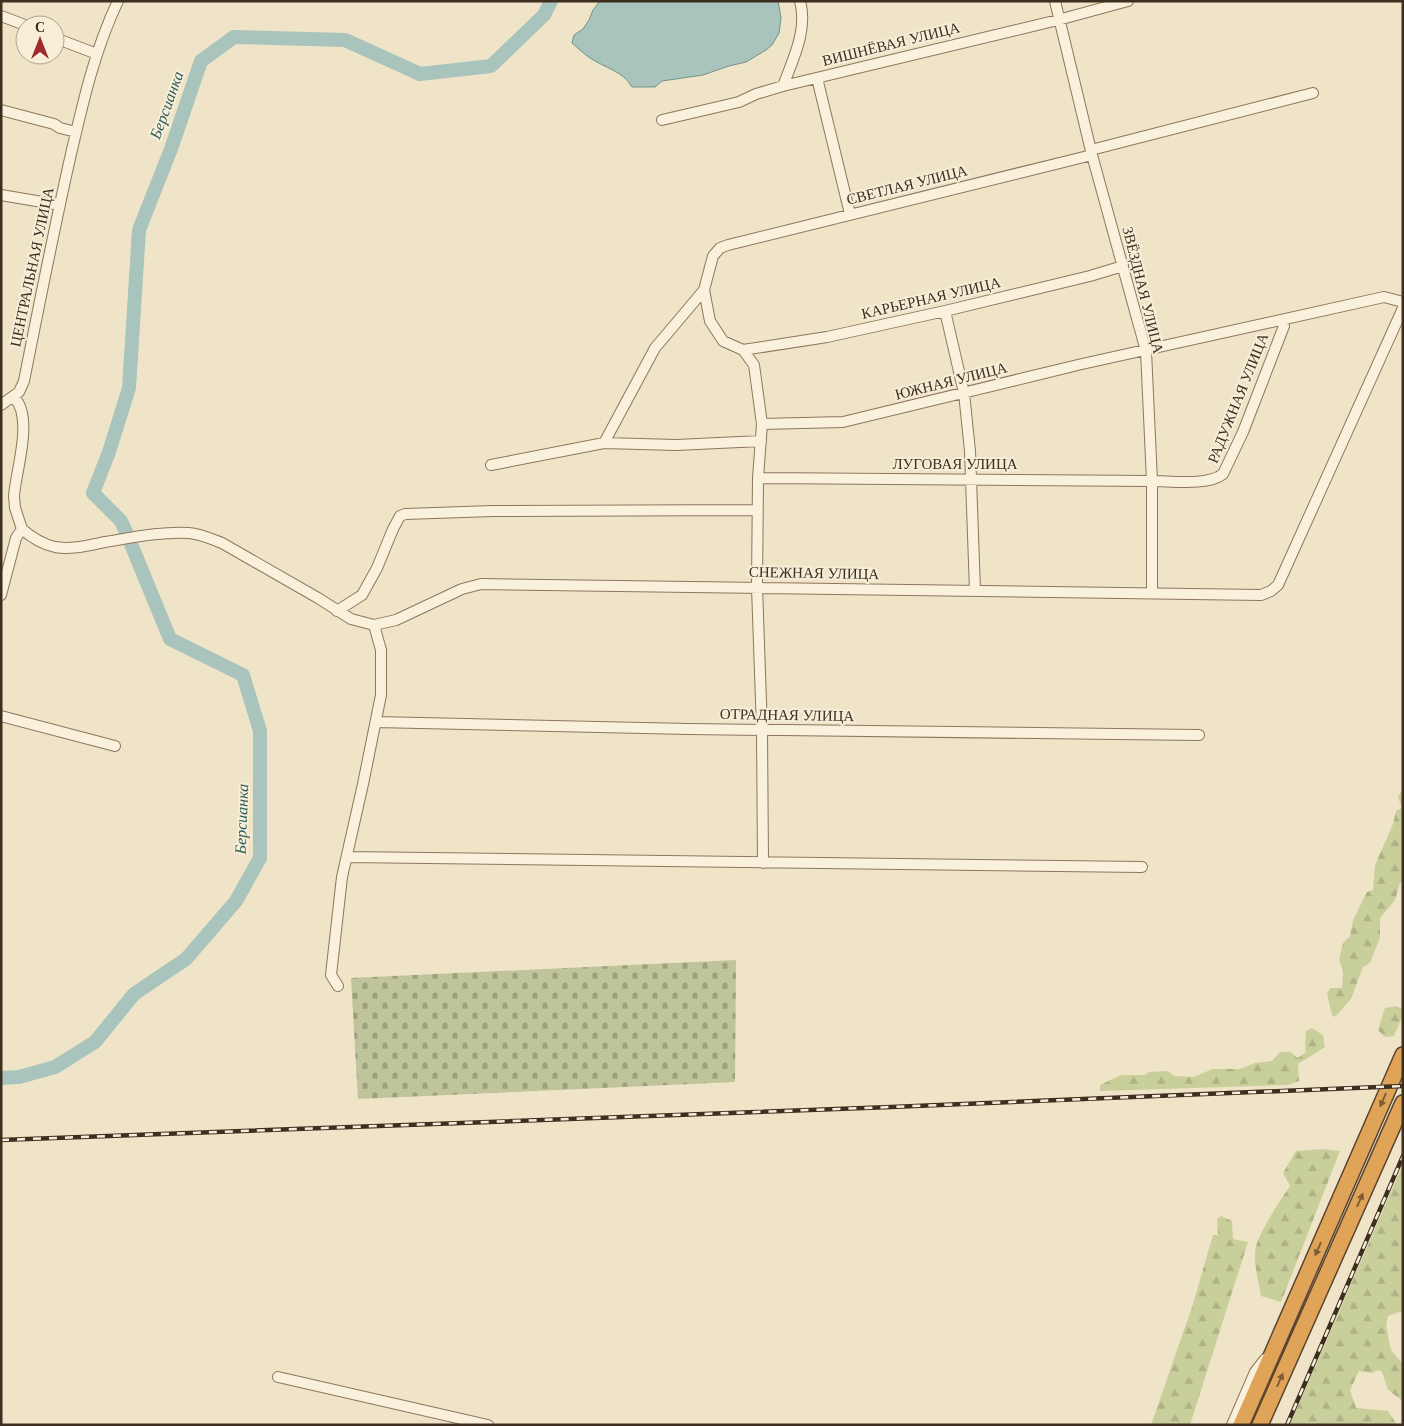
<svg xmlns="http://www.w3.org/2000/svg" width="1404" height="1426" font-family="'Times New Roman',serif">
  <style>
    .forest { fill: url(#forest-firs) }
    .cemetery { fill: url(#cemetery-stones) }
    .water { fill: #a9c4bc; stroke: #6f938a }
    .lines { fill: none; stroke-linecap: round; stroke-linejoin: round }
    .river { stroke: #a9c4bc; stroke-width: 14 }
    .minor-casing { stroke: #8d765c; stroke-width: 12 }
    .highway-casing { stroke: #5b4430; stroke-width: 18 }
    .minor { stroke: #faf1dc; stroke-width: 10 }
    .highway { stroke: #e0a458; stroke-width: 15 }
    .rail-casing { stroke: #3d2e20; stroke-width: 4.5 }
    .rail { stroke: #f7eed8; stroke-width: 2.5; stroke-dasharray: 8; stroke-linecap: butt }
    .oneway { fill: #7e5d36 }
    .labels { text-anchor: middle; stroke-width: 4; stroke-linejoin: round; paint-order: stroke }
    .street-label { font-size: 15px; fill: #3d2e20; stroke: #f7eed8 }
    .water-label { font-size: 16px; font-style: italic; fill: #2f5d5a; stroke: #f7eed8 }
  </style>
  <defs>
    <pattern id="forest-firs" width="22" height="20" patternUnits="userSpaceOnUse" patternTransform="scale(1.25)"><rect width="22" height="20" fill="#c9cf9b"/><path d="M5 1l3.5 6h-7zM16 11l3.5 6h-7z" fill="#aeb285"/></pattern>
    <pattern id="cemetery-stones" width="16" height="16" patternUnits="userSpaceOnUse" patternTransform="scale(1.25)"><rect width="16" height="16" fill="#bfc49a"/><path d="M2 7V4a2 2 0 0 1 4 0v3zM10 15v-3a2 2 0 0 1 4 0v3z" fill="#9ca07d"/></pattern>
  </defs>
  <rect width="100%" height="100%" fill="#f0e4c8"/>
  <path class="forest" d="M1403 789V882L1400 883 1395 900 1380 918V938L1370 963 1363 967 1351 999 1335 1017 1332 1015 1327 994 1330 988H1342L1343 970 1339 960 1343 943 1350 936 1353 920 1367 892 1373 890 1375 865 1393 824 1396 811 1402 808 1398 797Z
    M1397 1006 1403 1010V1015L1394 1036 1385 1037 1378 1030 1385 1008Z
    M1312 1028 1323 1035 1325 1047 1298 1064 1299 1081 1288 1085 1100 1091V1085L1121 1075H1145L1149 1072 1168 1071 1174 1076 1193 1077 1213 1069H1240L1255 1063 1272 1061 1280 1052H1290L1298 1058 1306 1052C1304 1045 1306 1038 1306 1031Z
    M1323 1149 1340 1151 1281 1302 1261 1296C1259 1282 1254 1267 1255 1252 1256 1236 1280 1201 1290 1186L1283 1173 1296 1151Z
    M1403 1164V1311L1388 1316 1386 1325 1391 1350 1403 1364V1401L1388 1390 1382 1372 1378 1370 1372 1373 1359 1371 1350 1390 1356 1408 1388 1411 1397 1425H1290Z
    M1221 1216 1232 1221 1233 1239 1248 1242 1190 1425H1151L1193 1304 1213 1235H1218L1217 1219Z"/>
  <path class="cemetery" d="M736 960 735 1082 358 1099 351 978Z"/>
  <path class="water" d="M600 1H778L781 18 779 33 772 45 766 50 746 62 729 66 703 75 662 81 655 87H632C623 71 605 68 590 58 584 54 578 48 572 43L574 35 583 29 589 20 593 10Z"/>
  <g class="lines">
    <path class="river" d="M126 532 121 521 93 493 109 452 129 388 139 230 171 149 201 61 234 37 345 40 420 74 491 66 544 15 551 1
      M1 1078 19 1077 55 1067 95 1042 134 994 186 959 236 901 260 858V731L243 675 170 639 131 544"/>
    <g class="minor-casing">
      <path id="minor" d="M1055 1 1092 155 1146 351 1152 481V593
        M1 16 25 25
        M55 38 97 54
        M817 78 850 214
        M783 86C793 59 808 30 800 1
        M1 110 54 124 60 128 76 132
        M662 120 739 102 756 94 783 86 1058 20 1128 1
        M1091 150 1313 93
        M1 195 60 205
        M945 311 964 393 970 451 975 591
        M743 350 827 337 945 311 1090 276 1123 266
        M1 405 19 392 24 381C39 305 54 229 71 154 83 102 95 49 118 1
        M762 424 843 422 1082 364 1384 297 1403 302
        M604 443 655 348 704 290
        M491 465 604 443 676 445 761 441
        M758 478 1152 481C1172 481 1208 486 1223 474L1243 432 1284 326 1282 320
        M22 529C32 538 42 544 55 547 71 550 90 545 105 542 130 538 164 531 189 533 201 534 211 539 222 543L318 598 351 619 374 625 381 650V695L363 784 342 877 331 975 338 986
        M1 595 16 538 22 529 15 508 14 496C16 469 34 418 14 397
        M337 611 362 595 377 568 393 529 400 516 405 514 493 511 757 510
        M374 625 396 620 462 589 481 584 1261 595 1271 591 1278 585 1403 308
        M1 716 115 746
        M376 722 688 729 1199 735
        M347 857 1142 867
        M763 863 762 730 757 587 758 478 762 424 754 365 743 350 723 341 710 321 704 290 713 256 720 248 728 245 1092 155
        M278 1377 488 1425
        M1232 1425 1255 1372 1265 1359"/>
    </g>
    <g class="highway-casing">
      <path id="highway" d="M1241 1425 1403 1055
        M1260 1425 1403 1103"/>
    </g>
    <use href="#minor" class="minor"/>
    <use href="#highway" class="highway"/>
    <g class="rail-casing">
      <path id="rail" d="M1 1140 891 1107 1403 1086
        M1287 1425 1403 1156"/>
    </g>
    <use href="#rail" class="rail"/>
  </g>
  <defs><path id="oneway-solid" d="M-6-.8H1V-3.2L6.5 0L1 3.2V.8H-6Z" transform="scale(1.25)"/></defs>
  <g class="oneway">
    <use href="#oneway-solid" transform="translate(1383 1100) rotate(114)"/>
    <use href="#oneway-solid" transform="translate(1360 1200) rotate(-66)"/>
    <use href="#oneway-solid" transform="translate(1318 1249) rotate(114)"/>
    <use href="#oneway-solid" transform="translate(1280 1380) rotate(-66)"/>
  </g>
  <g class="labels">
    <g class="street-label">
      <text transform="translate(891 44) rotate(-14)" y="5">ВИШНЁВАЯ УЛИЦА</text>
      <text transform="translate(907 185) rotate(-14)" y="5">СВЕТЛАЯ УЛИЦА</text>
      <text transform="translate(32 267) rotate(-78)" y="5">ЦЕНТРАЛЬНАЯ УЛИЦА</text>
      <text transform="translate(1143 290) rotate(76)" y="5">ЗВЁЗДНАЯ УЛИЦА</text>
      <text transform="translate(931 298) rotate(-13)" y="5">КАРЬЕРНАЯ УЛИЦА</text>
      <text transform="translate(951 381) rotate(-14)" y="5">ЮЖНАЯ УЛИЦА</text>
      <text transform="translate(1238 398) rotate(-68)" y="5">РАДУЖНАЯ УЛИЦА</text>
      <text x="955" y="469">ЛУГОВАЯ УЛИЦА</text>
      <text transform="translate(814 573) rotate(1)" y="5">СНЕЖНАЯ УЛИЦА</text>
      <text transform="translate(787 715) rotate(1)" y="5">ОТРАДНАЯ УЛИЦА</text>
    </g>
    <g class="water-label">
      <text transform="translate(166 105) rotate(-70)" y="6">Берсианка</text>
      <text transform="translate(241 819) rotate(-88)" y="6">Берсианка</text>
    </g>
  </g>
  <rect width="1404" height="1426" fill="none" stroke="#3d2e20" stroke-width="5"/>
  <g transform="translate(40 40)"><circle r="24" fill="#f7eed8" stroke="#ada18e"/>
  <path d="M0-4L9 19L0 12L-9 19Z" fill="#9e2a2b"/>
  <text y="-8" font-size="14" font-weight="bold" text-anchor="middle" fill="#3d2e20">С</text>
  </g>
</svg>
